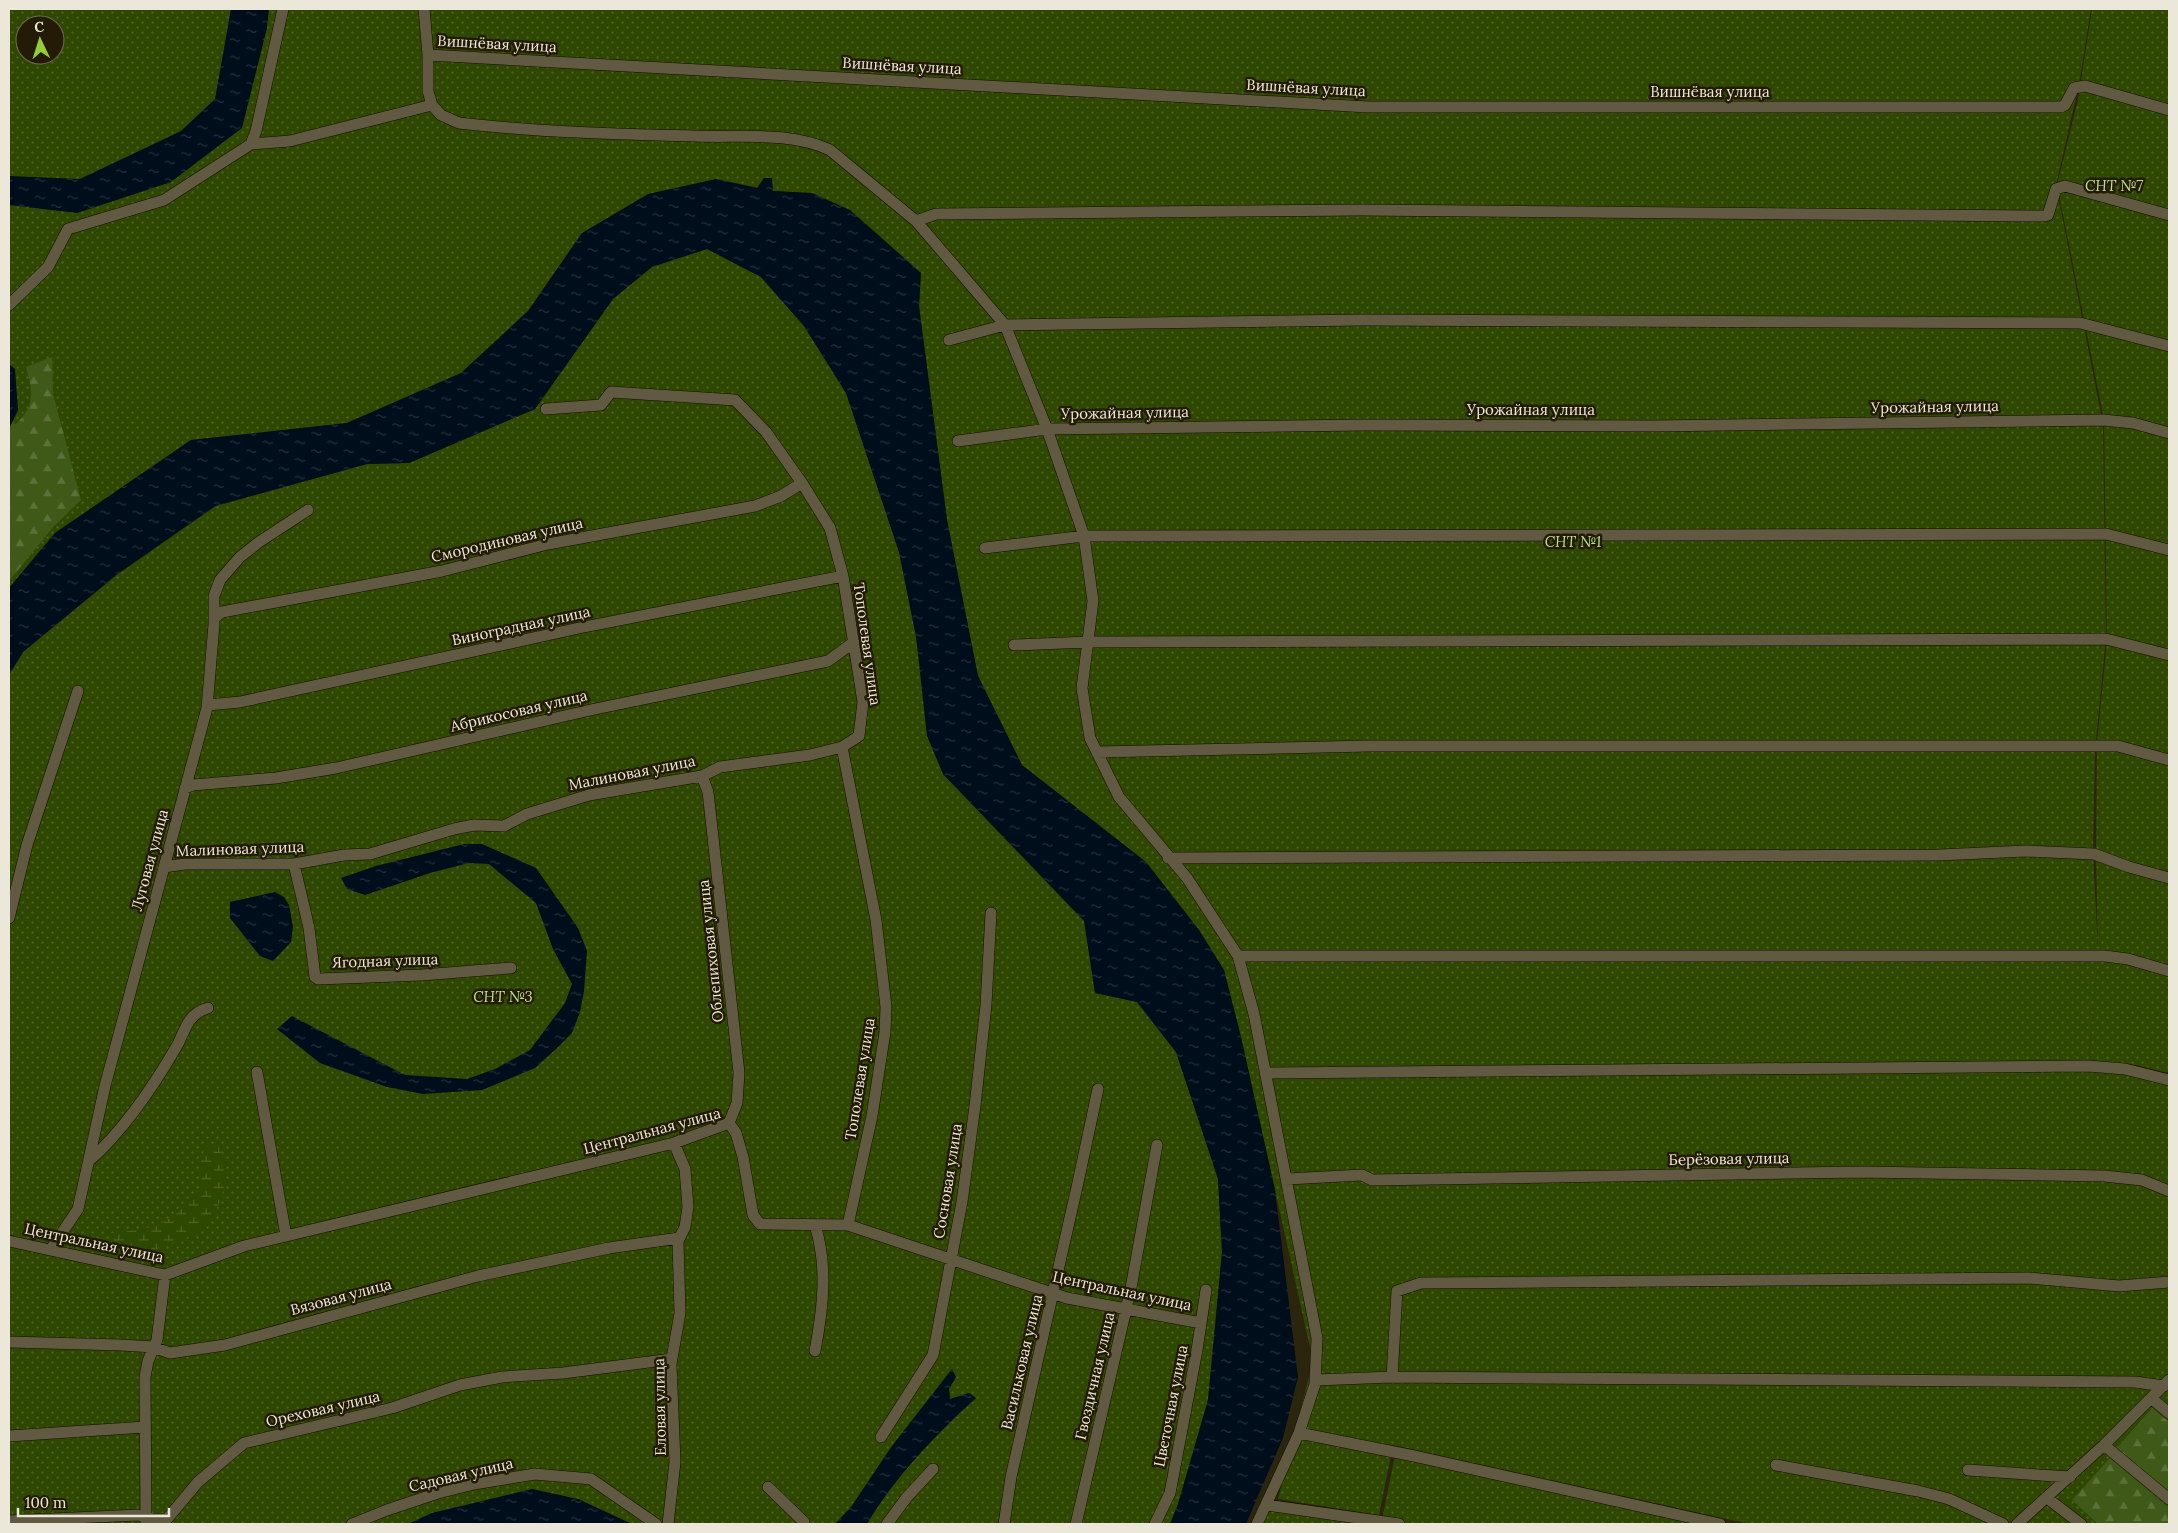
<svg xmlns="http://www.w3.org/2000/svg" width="2178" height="1533" font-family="Lora,serif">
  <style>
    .grass { fill: url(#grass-dots); fill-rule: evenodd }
    .forest { fill: url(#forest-firs) }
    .wetland { fill: url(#wetland-marsh) }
    .water { fill: url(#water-ripples) }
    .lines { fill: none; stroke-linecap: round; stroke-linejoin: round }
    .street-casing { stroke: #150e00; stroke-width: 12 }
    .street { stroke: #615941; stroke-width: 11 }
    .labels { text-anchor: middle; stroke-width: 5; stroke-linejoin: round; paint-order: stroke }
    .street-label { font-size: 15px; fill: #ebe7d9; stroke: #231b05 }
    .park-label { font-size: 15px; font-style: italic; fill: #b9e186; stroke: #231b05 }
  </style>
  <defs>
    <pattern id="grass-dots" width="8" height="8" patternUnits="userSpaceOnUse" patternTransform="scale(1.25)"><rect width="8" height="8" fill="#2f4801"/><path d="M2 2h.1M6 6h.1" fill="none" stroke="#4d6225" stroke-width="1.8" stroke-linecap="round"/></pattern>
    <pattern id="forest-firs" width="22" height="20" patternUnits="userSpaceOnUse" patternTransform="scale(1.25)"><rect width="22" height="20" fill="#3f5918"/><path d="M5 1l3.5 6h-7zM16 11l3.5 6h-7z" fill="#5b7139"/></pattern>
    <pattern id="wetland-marsh" width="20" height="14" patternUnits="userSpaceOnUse" patternTransform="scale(1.25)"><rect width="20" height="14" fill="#2f4801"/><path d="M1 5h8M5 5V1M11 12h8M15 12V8" fill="none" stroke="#4d6225"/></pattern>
    <pattern id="water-ripples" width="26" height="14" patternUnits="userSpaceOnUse" patternTransform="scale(1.25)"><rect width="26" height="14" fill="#000d1b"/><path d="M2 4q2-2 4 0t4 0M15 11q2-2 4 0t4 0" fill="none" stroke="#25303c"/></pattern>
  </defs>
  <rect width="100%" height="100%" fill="#2c250e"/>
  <path class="grass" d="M9 9H2091L2079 84 2056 185 2103 424 2106 638 2095 750 2093 852 2098 952 2096 857 2097 743 2107 641 2104 419 2057 185 2078 100 2092 9H2169V1073L2136 1065 2089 1060 2098 955 2088 1068 2125 1071 2169 1084V1524H1750L1393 1445 1379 1515 1278 1499 1313 1361 1241 1037 1224 970 1199 930 1146 862 1022 765 978 676 947 520 919 306 921 273 812 193 773 191 716 179 582 233 528 311 461 373 347 423 191 440 55 533 9 588ZM25 25H55V55H25Z
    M707 249 761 277 804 326 846 393 899 552 943 774 1085 921 1095 993 1137 1002 1176 1052 1218 1179 1222 1252 1208 1400 1178 1504 1170 1524H867C893 1479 937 1433 976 1398L969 1393 950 1400 949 1389 956 1377 952 1369 892 1446 851 1507 835 1524H632L578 1499 432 1513 408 1524H9V675L23 652 117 575 216 506 367 464 409 463 535 409 613 299 652 266Z
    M1395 1455 1716 1524H1252L1259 1506 1382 1520Z"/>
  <path class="forest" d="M52 357 53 394 81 500 54 526 9 581V423L16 424C35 406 33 392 26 367Z
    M2152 1408 2169 1422V1494L2117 1448Z
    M2110 1458 2169 1508V1524H2098L2072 1500Z"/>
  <path class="wetland" d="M216 1144C235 1170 222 1211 200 1231 195 1235 158 1249 150 1251 138 1254 123 1247 113 1243L112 1233C144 1229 164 1229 186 1204 190 1199 197 1194 199 1189 203 1172 196 1165 206 1147Z"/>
  <path class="water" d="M231 9H269L267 28 242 128 171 182 77 213 9 205V176L80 179 181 131 215 99Z
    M764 178H772L773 191 812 193 850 210 921 273 919 306 947 520 978 676 1022 765 1146 862 1199 930 1224 970 1241 1037 1275 1190 1298 1377 1283 1438 1246 1524H1170L1178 1504 1208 1400 1222 1252 1218 1179 1176 1052 1137 1002 1095 993 1084 921 943 774 927 736 916 636 899 552 846 393 804 326 761 277 707 249 652 267 613 299 535 409 409 463 367 464 215 506 116 575 23 652 9 675V588L55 533 191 440 347 423 461 373 528 311 582 233 648 194 716 179 757 188Z
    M9 364 15 369 18 410 9 429Z
    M464 844H482L536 868 578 928 587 951 584 991 580 1012 572 1033 556 1049 535 1068 482 1090 423 1094 387 1087 320 1063 277 1029 292 1016 405 1075 467 1079 495 1069 530 1050 565 1003 572 984 553 949 536 903 489 864 469 863 430 873 365 895 347 889 341 878 376 866Z
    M275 892 284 897 289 905 293 927 291 942 273 961 260 956 230 918V902Z
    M952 1369 956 1377 949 1389 950 1399 969 1393 976 1398C937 1433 893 1479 867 1524H835L851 1507 892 1446Z
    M532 1489 578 1499 632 1524H408L432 1513Z"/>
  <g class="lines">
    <g class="street-casing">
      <path id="street" d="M424 9 428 55V91L432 105 441 115 459 123C537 132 616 134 695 136 738 138 790 131 830 150L916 221 1005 325 1047 429 1084 536 1093 601 1082 688 1090 738 1119 797 1187 878 1238 956 1254 1014 1317 1338 1315 1384 1299 1433 1257 1524
        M428 55 1368 107H2061L2065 105 2074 88 2085 86 2169 110
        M251 144 290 141 432 105
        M916 221 936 214 1362 210 2043 216 2048 215 2056 189 2065 186 2169 215
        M9 305 48 267 68 229 164 200 251 144 256 131 283 9
        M949 340 1005 325 1364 320 2080 323 2169 346
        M546 409 601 405 611 392 735 400 766 432 802 483 830 528 843 576 863 702 859 736 842 747 876 920 886 1007 885 1032 872 1116 848 1225
        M958 441 1047 429 1365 425 1654 426 2103 420 2133 423 2169 433
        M985 548 1084 536 2106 534 2169 550
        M214 618 222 612 442 571 548 544 755 506 781 496 802 483
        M1014 645 1088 642 2106 639 2169 655
        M207 705 240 702 579 628 843 576
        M1097 752 1369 746H2118L2169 760
        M702 776 708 792 739 1073 737 1103 729 1123
        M185 788 193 785 276 778 336 768 595 709 828 661 854 642
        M1168 858 1939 855 2026 851 2094 854 2129 867 2169 878
        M294 864 309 928 315 977 318 979 422 975 511 968
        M164 867 185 864H294L344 855 370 854 454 829 474 825 504 826 527 814 589 795 702 776 720 767 810 755 842 747
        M9 918 27 845 78 691
        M1238 956H2104L2128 959 2169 971
        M257 1072 286 1236
        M1265 1073 2088 1066 2125 1069 2169 1080
        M90 1160C125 1129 155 1084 178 1044 182 1036 185 1027 190 1020 195 1013 200 1010 208 1008
        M1287 1179 1362 1175 1372 1180 1862 1172 2104 1176 2142 1180 2169 1191
        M815 1225C828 1266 823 1309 815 1351
        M9 1241 165 1275 244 1246 674 1143 729 1123 736 1133 743 1157 753 1215 760 1224 848 1225 1067 1298 1201 1323
        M51 1249 78 1209 105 1086 207 708 214 624V596L220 580 240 557 259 542 308 510
        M9 1342 121 1345 153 1347 170 1353 225 1345 478 1276 609 1248 679 1238
        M1392 1377 1397 1291 1421 1283 2029 1278 2119 1286 2169 1282
        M1316 1380 1392 1377 2135 1382 2164 1386
        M2151 1398 2169 1413
        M1299 1433 1414 1456 1720 1524
        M9 1436 145 1427
        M881 1437 933 1355 962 1202 975 1106 986 1005 991 913
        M2104 1445 2169 1499
        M1776 1465 1918 1491 1949 1499 2003 1524
        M1968 1470 2070 1477
        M768 1487 804 1522 802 1524
        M2047 1498 2081 1524
        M1267 1505 1399 1524
        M9 1521 138 1515 154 1519H167L198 1482 244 1443 392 1408 460 1385 502 1377 563 1373 672 1359
        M146 1523 145 1377 148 1361 157 1340 165 1275
        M352 1524 387 1510 438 1493 474 1484 535 1474 591 1479 656 1524
        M668 1524 675 1462 671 1364 680 1313 678 1241 685 1227 688 1207 685 1169 674 1143
        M887 1524 907 1497 933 1469
        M1004 1524 1011 1477 1077 1187 1098 1089
        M1076 1524 1131 1288 1157 1145
        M1155 1524 1170 1493 1197 1350 1206 1290
        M2017 1524 2104 1445 2169 1380"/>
    </g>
    <use href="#street" class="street"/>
  </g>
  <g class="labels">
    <g class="street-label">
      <text transform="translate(497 44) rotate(3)" y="5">Вишнёвая улица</text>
      <text transform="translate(902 66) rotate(3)" y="5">Вишнёвая улица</text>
      <text transform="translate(1306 88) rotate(3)" y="5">Вишнёвая улица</text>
      <text x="1710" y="97">Вишнёвая улица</text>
      <text transform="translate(1935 407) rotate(-1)" y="5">Урожайная улица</text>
      <text x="1531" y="415">Урожайная улица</text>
      <text transform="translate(1125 413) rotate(-1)" y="5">Урожайная улица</text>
      <text transform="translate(507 540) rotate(-13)" y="5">Смородиновая улица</text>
      <text transform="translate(521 626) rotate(-12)" y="5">Виноградная улица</text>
      <text transform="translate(867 644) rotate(82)" y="5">Тополевая улица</text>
      <text transform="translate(519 711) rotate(-13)" y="5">Абрикосовая улица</text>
      <text transform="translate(632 773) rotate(-11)" y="5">Малиновая улица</text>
      <text transform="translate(240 849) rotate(-2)" y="5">Малиновая улица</text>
      <text transform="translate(150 860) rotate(-75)" y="5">Луговая улица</text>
      <text transform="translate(711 951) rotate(-96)" y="5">Облепиховая улица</text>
      <text transform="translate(385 961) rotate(-2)" y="5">Ягодная улица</text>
      <text transform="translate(860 1079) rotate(-81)" y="5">Тополевая улица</text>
      <text transform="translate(652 1131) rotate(-15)" y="5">Центральная улица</text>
      <text transform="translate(1729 1159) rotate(-1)" y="5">Берёзовая улица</text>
      <text transform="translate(948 1181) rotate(-81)" y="5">Сосновая улица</text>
      <text transform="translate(94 1243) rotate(12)" y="5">Центральная улица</text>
      <text transform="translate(1122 1291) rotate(12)" y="5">Центральная улица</text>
      <text transform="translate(341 1297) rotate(-15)" y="5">Вязовая улица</text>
      <text transform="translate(1022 1362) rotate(-77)" y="5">Васильковая улица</text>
      <text transform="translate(1095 1376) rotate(-77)" y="5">Гвоздичная улица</text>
      <text transform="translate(1171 1406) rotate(-79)" y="5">Цветочная улица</text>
      <text transform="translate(660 1407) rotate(-91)" y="5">Еловая улица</text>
      <text transform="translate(323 1409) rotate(-13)" y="5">Ореховая улица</text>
      <text transform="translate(461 1475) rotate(-13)" y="5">Садовая улица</text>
    </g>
    <g class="park-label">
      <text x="2114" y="191">СНТ №7</text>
      <text x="1573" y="547">СНТ №1</text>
      <text x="503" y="1002">СНТ №3</text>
    </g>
  </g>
  <rect width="2178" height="1533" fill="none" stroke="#ebe7d9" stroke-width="20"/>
  <g transform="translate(40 40) rotate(356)"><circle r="24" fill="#231b05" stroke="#736d5a"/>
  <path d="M0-4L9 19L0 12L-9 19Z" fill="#96cc39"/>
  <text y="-8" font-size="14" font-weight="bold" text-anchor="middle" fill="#ebe7d9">С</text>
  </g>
  <path d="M18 1508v8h151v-8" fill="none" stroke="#ebe7d9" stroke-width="2.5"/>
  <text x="25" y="1508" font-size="15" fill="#ebe7d9" stroke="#231b05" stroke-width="4" paint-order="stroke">100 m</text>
</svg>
